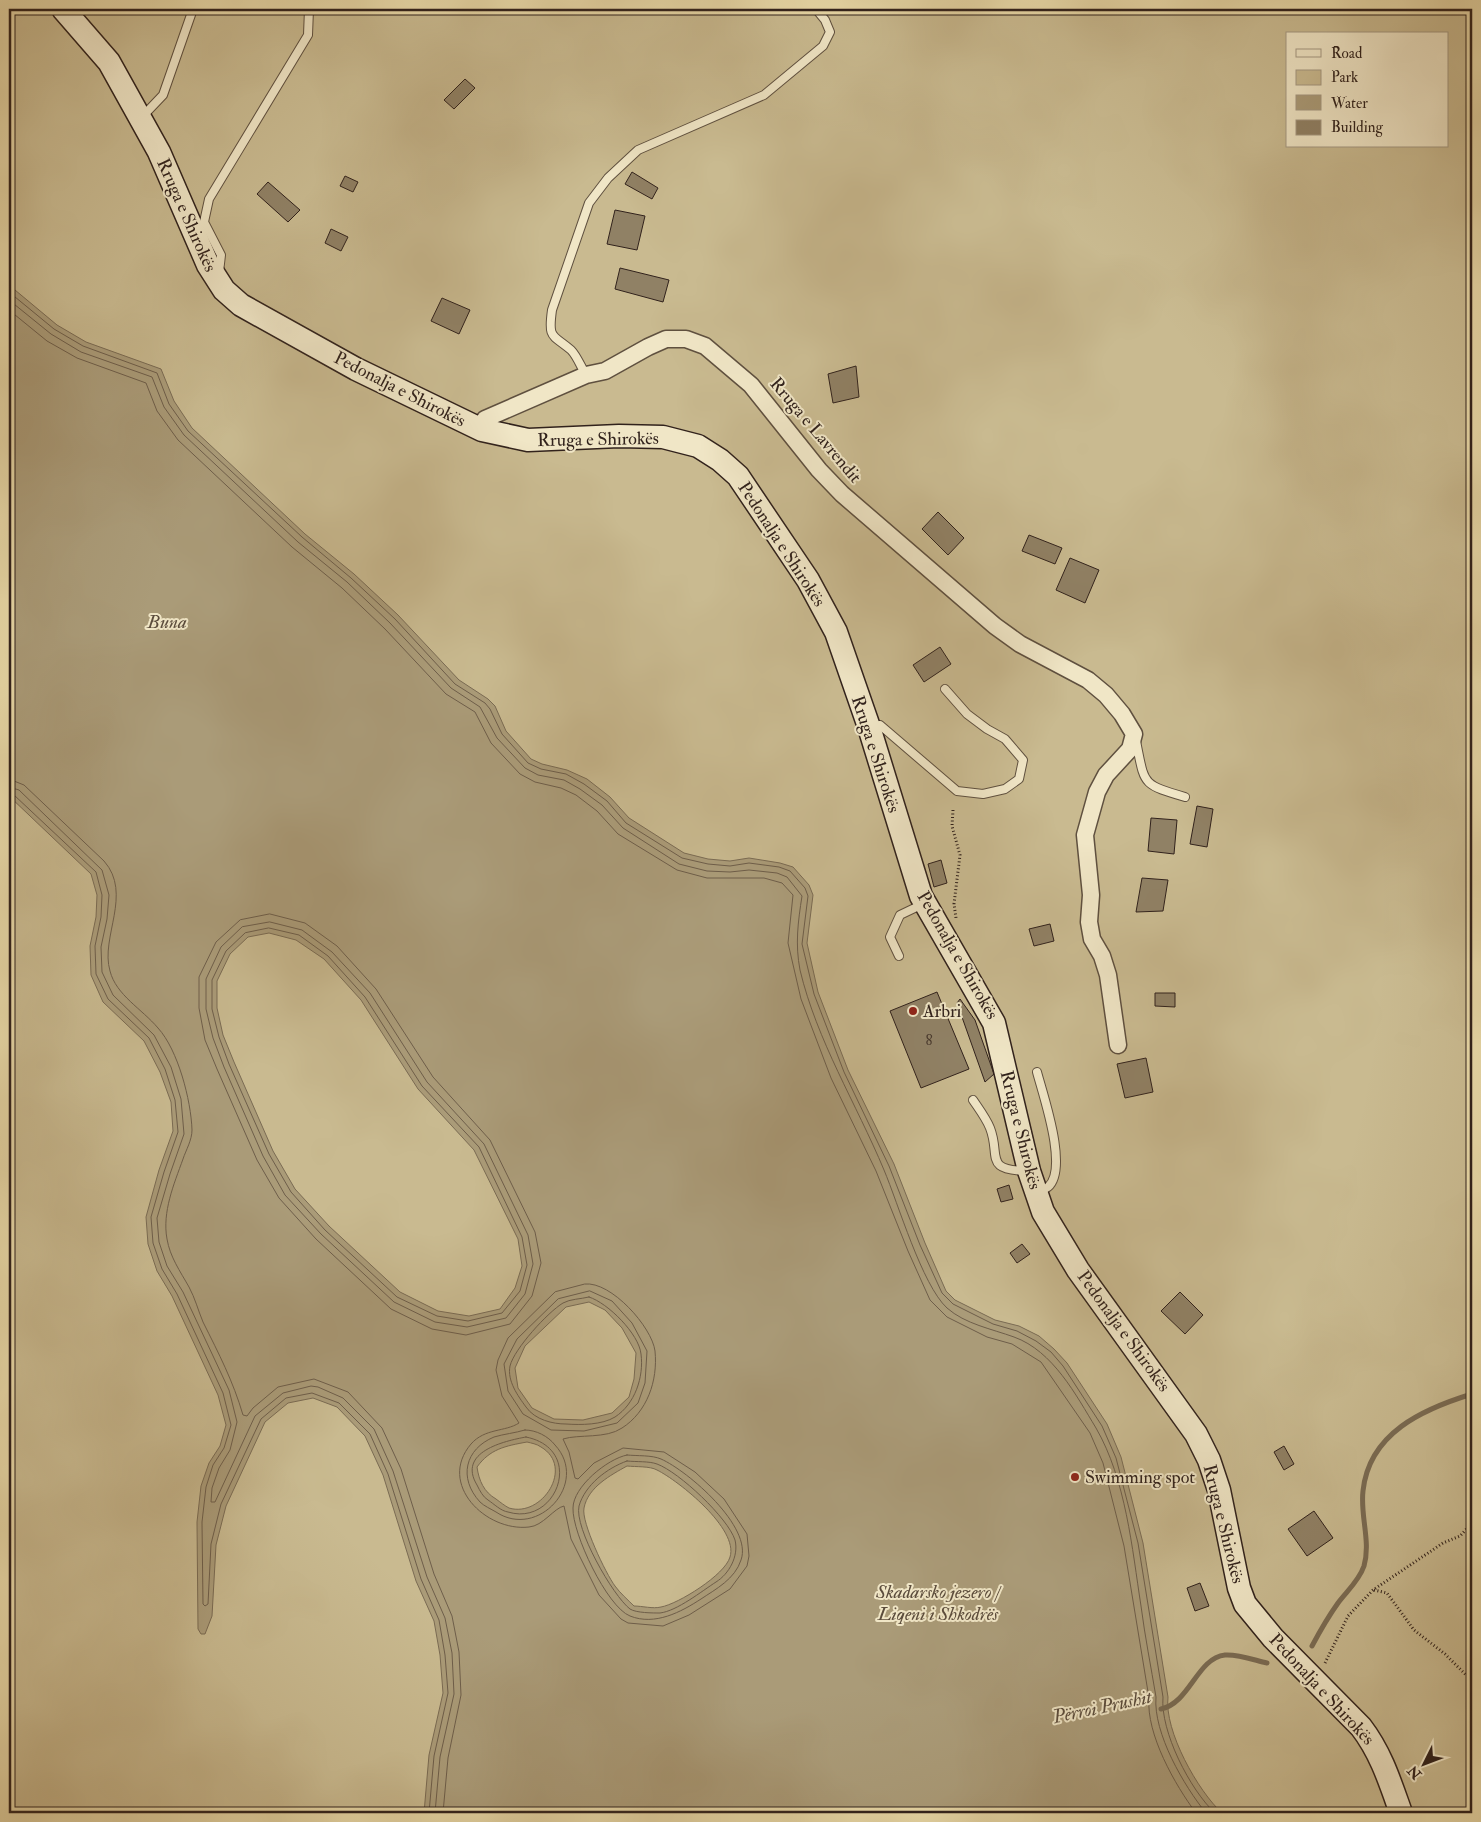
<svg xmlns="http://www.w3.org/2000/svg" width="1481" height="1822" font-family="'IM FELL Double Pica',serif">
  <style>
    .green { fill: #c9ba90; stroke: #7d6e56; fill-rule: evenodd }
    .water { fill: #aa9b78; stroke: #7a6b53; fill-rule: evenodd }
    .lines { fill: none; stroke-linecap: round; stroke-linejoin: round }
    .shore { stroke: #6e5e4a; stroke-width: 1 }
    .stream { stroke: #7a6b53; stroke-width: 5 }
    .building { fill: #908165; stroke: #31221c }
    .lane-casing { stroke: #5f503f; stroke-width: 10 }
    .street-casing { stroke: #5f503f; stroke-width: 19 }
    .secondary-casing { stroke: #31221c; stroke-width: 25 }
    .path { stroke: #31221c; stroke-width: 3; stroke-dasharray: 1 2.5; stroke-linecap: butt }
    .lane { stroke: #f0e6c6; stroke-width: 8 }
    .street { stroke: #f0e6c6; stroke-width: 16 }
    .secondary { stroke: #f0e6c6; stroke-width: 22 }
    .poi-dot { fill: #8f2418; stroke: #f0e6c6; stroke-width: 2 }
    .labels { text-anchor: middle; stroke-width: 4; stroke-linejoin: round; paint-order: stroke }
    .number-label { font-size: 15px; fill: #493a2e }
    .street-label { font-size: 18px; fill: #31221c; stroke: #f0e6c6 }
    .poi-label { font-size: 18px; fill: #31221c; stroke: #f0e6c6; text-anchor: start }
    .water-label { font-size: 19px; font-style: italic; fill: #5b4c3c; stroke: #f0e6c6 }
  </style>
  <rect width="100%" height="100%" fill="#e8d9a8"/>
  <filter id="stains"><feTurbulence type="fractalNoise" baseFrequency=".004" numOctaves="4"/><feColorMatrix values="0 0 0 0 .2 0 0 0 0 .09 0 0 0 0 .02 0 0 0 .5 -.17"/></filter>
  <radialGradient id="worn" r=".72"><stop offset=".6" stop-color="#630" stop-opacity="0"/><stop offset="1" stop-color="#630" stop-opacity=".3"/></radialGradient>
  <path class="green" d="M9 9H1472V1813H9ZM1287 34H1447V146H1287Z"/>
  <path class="water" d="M9 285 57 325 86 342 161 369 174 401 192 428 305 534 354 574 398 615 459 680 488 699 495 706 506 731 531 759 542 764 567 770 587 779 610 797 629 818 684 853 708 859 730 861 749 858 780 863 793 867 809 885 813 895 807 943 818 992 848 1070 894 1164 925 1243 946 1291 955 1300 995 1320 1019 1326 1039 1336 1054 1349 1067 1363 1107 1424 1121 1457 1143 1543 1168 1697C1164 1731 1198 1791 1222 1813H424L429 1755 443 1693 440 1655 434 1621 416 1581 383 1475 365 1436 337 1407 313 1398 288 1403 265 1422 226 1506 216 1545 212 1616 205 1634H201L198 1629 197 1522 201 1486 209 1463 220 1446 226 1425 218 1395 172 1296 157 1271 148 1244 146 1217 159 1170 173 1131 171 1102 160 1072 144 1041 103 1002 91 975 90 946 96 917 97 895 91 874 9 796ZM269 933 296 940 324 959 361 1000 418 1089 474 1150 518 1239 522 1266 515 1288 500 1309 469 1316 438 1311 400 1292 329 1226 295 1189 273 1151 234 1062 223 1035 217 1008V981L230 954 248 937ZM589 1302 605 1310 622 1328 636 1353 634 1379 629 1397 612 1413 583 1420 554 1419 532 1408 518 1388 515 1368 525 1346 566 1307ZM527 1442C531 1443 537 1444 541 1447 575 1467 542 1518 509 1508 505 1506 500 1502 496 1499 484 1492 479 1481 477 1467 490 1449 505 1446 527 1442ZM627 1466C636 1467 650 1466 657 1470 679 1481 739 1529 730 1557 725 1575 678 1604 661 1607 653 1609 642 1606 634 1606 628 1600 620 1593 615 1586 606 1574 581 1522 584 1508 588 1487 611 1475 627 1466Z"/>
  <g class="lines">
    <path class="shore" d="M9 292 54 329 83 346 157 373 169 404 188 431 302 537 351 578 395 619 455 684 485 703 490 709 502 734 528 763 541 769 566 774 584 784 607 801 626 823 682 858 708 864 730 866 749 863 779 867 790 871 805 888 808 896 802 944 814 994 844 1072 889 1166 920 1245 942 1293 953 1304 993 1324 1017 1331 1036 1341 1051 1352 1063 1366 1102 1426 1116 1458 1138 1543 1163 1697C1160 1731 1190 1790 1215 1813
      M9 300 51 334 81 352 152 377 164 407 184 435 298 542 347 582 390 623 451 688 480 707 497 738 525 768 538 775 564 780 580 789 602 805 623 828 679 864 707 871 730 872 749 870 777 873 787 877 802 896C798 922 795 944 800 970 817 1041 856 1103 884 1170 898 1203 922 1285 947 1308 965 1324 992 1329 1014 1337 1053 1351 1076 1395 1096 1428 1126 1480 1132 1548 1141 1606 1145 1637 1151 1667 1156 1697 1153 1733 1184 1786 1206 1813
      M9 310 47 341 77 358 146 383 157 411 178 440 292 547 342 588 385 629 446 694 475 712 491 743 520 774 535 782 561 788 576 795 597 811 618 834 677 870 707 878H764L782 883 793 895 788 943 801 999 831 1078 876 1171 908 1251 930 1300 947 1317 987 1337 1012 1344 1041 1362 1090 1433 1103 1463 1124 1546 1149 1698C1146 1734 1175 1785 1196 1813
      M9 779 24 785 104 861C133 894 100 937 110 971 116 995 142 1009 158 1028 178 1050 191 1100 192 1130 192 1140 186 1150 183 1159 174 1184 162 1212 167 1239 170 1257 180 1271 189 1287 195 1298 198 1310 203 1322 219 1354 233 1381 243 1415L247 1416 253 1408 278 1387 314 1379 348 1392 382 1428 401 1469 434 1574 452 1616 459 1652 461 1695 448 1758 443 1813
      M9 787 19 790 102 870 109 895 107 919 101 947 102 972 113 995 154 1035 171 1067 181 1099 184 1134 170 1174 157 1218 159 1242 167 1266 183 1292 229 1390 237 1422 230 1450 219 1468 212 1488 211 1502H215L255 1416 283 1393 311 1386 318 1387 343 1398 374 1429 393 1471 427 1577 445 1618 452 1653 454 1694 440 1757 435 1813
      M9 793 14 795 96 872 102 895 101 917 95 946 96 974 108 999 149 1038 165 1069 175 1100 178 1132 164 1172 151 1217 153 1243 162 1269 177 1294 223 1393 231 1425 224 1448 213 1465 206 1487 202 1522 203 1604 205 1606 208 1604 211 1544 221 1504 261 1419 286 1398 312 1393 339 1403 370 1434 388 1474 421 1579 439 1620 445 1655 448 1693 434 1756 429 1813
      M270 914 305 923 337 946 376 989 433 1077 490 1140 535 1232 541 1263 532 1296 510 1324 466 1335 432 1329 391 1309 316 1239 279 1198 257 1160 217 1069 205 1040 199 1008V977L216 942 240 920Z
      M270 922 302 930 332 952 370 993 427 1082 484 1144 528 1235 533 1264 525 1294 506 1318 467 1327 435 1322 394 1302 321 1234 285 1195 263 1156 224 1067 213 1038 206 1009V979L221 947 242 927Z
      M269 928 299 935 328 956 365 997 422 1086 479 1147 522 1237 527 1265 520 1291 502 1313 468 1321 437 1316 397 1297 325 1230 291 1192 269 1154 229 1064 219 1037 212 1009V980L226 951 245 933Z
      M585 1284C611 1281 652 1327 655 1351 658 1381 647 1412 622 1428 606 1439 579 1434 563 1439L569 1452 575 1478 578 1479 594 1463 623 1448 664 1452 695 1472 724 1499 747 1534 749 1556 747 1566 730 1589 689 1615 663 1626 628 1623 621 1619 599 1595 571 1539 564 1506C554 1508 543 1526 529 1527 486 1532 437 1484 471 1444 485 1428 505 1432 519 1423L502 1396 496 1370 498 1360 508 1338 555 1292Z
      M590 1291 612 1301 632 1323 647 1351 645 1383 638 1403 617 1423 584 1431 551 1430 523 1414 508 1391 504 1364 517 1339 558 1299Z
      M589 1297C608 1303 639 1334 641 1354 644 1377 635 1404 615 1417 602 1425 581 1425 566 1424 553 1424 535 1420 526 1407 518 1396 507 1381 510 1366 514 1349 548 1312 563 1303 570 1299 581 1299 589 1297Z
      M525 1430C536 1430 548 1436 555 1445 590 1483 538 1540 496 1512 491 1509 484 1506 480 1502 458 1478 465 1449 494 1437 504 1434 515 1433 525 1430Z
      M526 1437C586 1449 557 1527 508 1512 501 1511 494 1504 488 1500 483 1497 480 1491 477 1485 457 1452 504 1441 526 1437Z
      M627 1455C637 1456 652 1455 661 1459 688 1471 753 1527 741 1560 735 1579 716 1589 701 1599 681 1612 655 1626 630 1616 607 1607 572 1533 573 1508 573 1487 607 1459 627 1455Z
      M627 1461C636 1462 649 1461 657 1464 679 1472 728 1518 735 1540 739 1556 729 1574 716 1582 702 1591 677 1611 660 1613 653 1613 636 1613 630 1609 613 1596 574 1528 579 1506 585 1485 607 1468 627 1461Z"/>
    <path class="stream" d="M1312 1646C1320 1631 1328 1617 1338 1603 1346 1592 1359 1581 1364 1566 1371 1541 1360 1516 1363 1491 1369 1433 1423 1409 1472 1394
      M1161 1709C1190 1703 1197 1658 1225 1655 1238 1654 1254 1660 1267 1663"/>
  </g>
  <path class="building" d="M465 79 475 88 454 109 444 100Z
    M632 172 658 188 652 199 625 184Z
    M345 176 358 182 353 192 340 186Z
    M268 182 300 210 288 222 257 194Z
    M615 210 645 216 637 250 607 244Z
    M331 229 348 237 341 251 325 243Z
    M620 268 669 280 663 302 615 289Z
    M442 298 470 310 459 334 431 321Z
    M856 366 859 397 833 403 828 374Z
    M938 512 964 538 948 555 922 529Z
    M1029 535 1062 548 1055 564 1022 551Z
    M1070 558 1099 570 1085 603 1056 590Z
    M940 647 951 664 924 682 913 665Z
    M1197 806 1213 809 1207 847 1190 844Z
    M1151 818 1177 820 1174 854 1148 851Z
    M941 860 947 883 934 887 928 864Z
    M1142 878 1168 880 1163 911 1136 912Z
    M1050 924 1054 941 1034 946 1029 929Z
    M937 992 969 1069 921 1088 890 1011Z
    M1155 993H1175V1007L1155 1006Z
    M960 999 975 1020 994 1074 985 1082 957 1003Z
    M1146 1058 1153 1092 1125 1098 1117 1064Z
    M1009 1185 1013 1199 1001 1202 997 1189Z
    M1022 1244 1030 1254 1017 1263 1010 1253Z
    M1180 1292 1203 1315 1185 1334 1161 1311Z
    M1284 1446 1294 1464 1284 1470 1274 1452Z
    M1314 1511 1333 1538 1307 1556 1288 1529Z
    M1200 1583 1209 1606 1195 1611 1187 1588Z"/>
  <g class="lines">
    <g class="lane-casing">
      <path id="lane" d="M142 117 163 95 193 9
        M219 272 221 255 204 222 209 199 308 35 309 9
        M586 375C581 367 577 356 571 350 552 334 548 339 552 310L589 203 608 178 638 150 764 95 823 46 830 32 825 20 816 9
        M871 726 880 725 957 791 983 794 1005 789 1019 779 1023 760 1005 739 987 729 967 714 945 689
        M1136 741C1145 785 1141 784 1185 797
        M899 956 890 937 900 915 923 904
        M1037 1072C1043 1095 1069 1169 1048 1187 1046 1189 1040 1190 1037 1191
        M973 1100C979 1109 986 1118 990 1128 1001 1156 983 1170 1027 1171"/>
    </g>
    <g class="street-casing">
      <path id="street" d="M479 429 485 419 586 375 605 371 648 347 666 339H686L705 346 751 385 819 470 842 494 995 626 1020 644 1088 680 1106 695 1122 714 1134 734 1130 749 1106 775 1097 792 1085 835 1091 895 1089 922 1092 939 1102 956 1108 975 1118 1045"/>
    </g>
    <g class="secondary-casing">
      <path id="secondary" d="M63 9 109 62 159 152 208 265 224 290 241 305 356 369 482 430 528 440 619 436 663 437 698 446 720 460 738 476 808 580 836 632 869 727 921 896 994 1023 1029 1171 1043 1212 1078 1270 1196 1434 1209 1460 1219 1490 1239 1588 1245 1604 1273 1638 1361 1727C1381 1753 1390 1782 1401 1813"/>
    </g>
    <path class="path" d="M953 810 952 826 960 855 954 904 956 918
      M1374 1590 1387 1593 1414 1630 1445 1654 1472 1681
      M1325 1663 1348 1616 1373 1590 1443 1543 1460 1536 1472 1523"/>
    <use href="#lane" class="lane"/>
    <use href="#street" class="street"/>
    <use href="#secondary" class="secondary"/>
  </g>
  <g class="poi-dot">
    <circle cx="913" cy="1011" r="5"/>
    <circle cx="1075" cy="1477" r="5"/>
  </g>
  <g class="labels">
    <g class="number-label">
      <text x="929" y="1045">8</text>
    </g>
    <g class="street-label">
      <text transform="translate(187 215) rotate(66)" y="6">Rruga e Shirokës</text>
      <text transform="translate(400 389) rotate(27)" y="6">Pedonalja e Shirokës</text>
      <text transform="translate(816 430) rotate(50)" y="6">Rruga e Lavrendit</text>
      <text transform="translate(598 439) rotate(-1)" y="6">Rruga e Shirokës</text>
      <text transform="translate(782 544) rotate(57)" y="6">Pedonalja e Shirokës</text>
      <text transform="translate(876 754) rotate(72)" y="6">Rruga e Shirokës</text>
      <text transform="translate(958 955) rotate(60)" y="6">Pedonalja e Shirokës</text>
      <text transform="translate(1021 1130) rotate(76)" y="6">Rruga e Shirokës</text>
      <text transform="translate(1124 1331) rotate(54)" y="6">Pedonalja e Shirokës</text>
      <text transform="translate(1224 1524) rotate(76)" y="6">Rruga e Shirokës</text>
      <text transform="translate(1322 1689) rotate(47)" y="6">Pedonalja e Shirokës</text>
    </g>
    <g class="poi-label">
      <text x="923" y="1017">Arbri</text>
      <text x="1085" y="1483">Swimming spot</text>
    </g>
    <g class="water-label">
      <text x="167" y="628">Buna</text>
      <text x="938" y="1598">Skadarsko jezero /<tspan x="938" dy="22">Liqeni i Shkodrës</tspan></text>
      <text transform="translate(1102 1706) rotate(-12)" y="7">Përroi Prushit</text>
    </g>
  </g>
  <rect width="1481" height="1822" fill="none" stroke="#e8d9a8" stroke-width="30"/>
  <rect x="10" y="10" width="1461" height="1802" fill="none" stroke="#31221c" stroke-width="2.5"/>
  <rect x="15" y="15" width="1451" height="1792" fill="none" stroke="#31221c"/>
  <rect x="1286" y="32" width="162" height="115" fill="#f0e6c6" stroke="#a49882"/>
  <rect x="1296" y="49" width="25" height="8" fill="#f0e6c6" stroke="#a49882"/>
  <text x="1331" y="58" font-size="15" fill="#31221c">Road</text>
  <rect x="1296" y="70" width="25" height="15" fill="#c9ba90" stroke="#a49882"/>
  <text x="1331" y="82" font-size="15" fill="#31221c">Park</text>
  <rect x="1296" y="95" width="25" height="15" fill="#aa9b78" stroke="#a49882"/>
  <text x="1331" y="108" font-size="15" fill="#31221c">Water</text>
  <rect x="1296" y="120" width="25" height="15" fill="#908165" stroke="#a49882"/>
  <text x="1331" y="132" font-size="15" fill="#31221c">Building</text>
  <g transform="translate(1424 1764) rotate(228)" stroke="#f0e6c6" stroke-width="4" paint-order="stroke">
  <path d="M0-4L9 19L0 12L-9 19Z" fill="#31221c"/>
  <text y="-8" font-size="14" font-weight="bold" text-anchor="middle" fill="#31221c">N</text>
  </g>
  <rect width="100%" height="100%" filter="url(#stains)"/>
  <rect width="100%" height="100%" fill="url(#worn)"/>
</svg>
